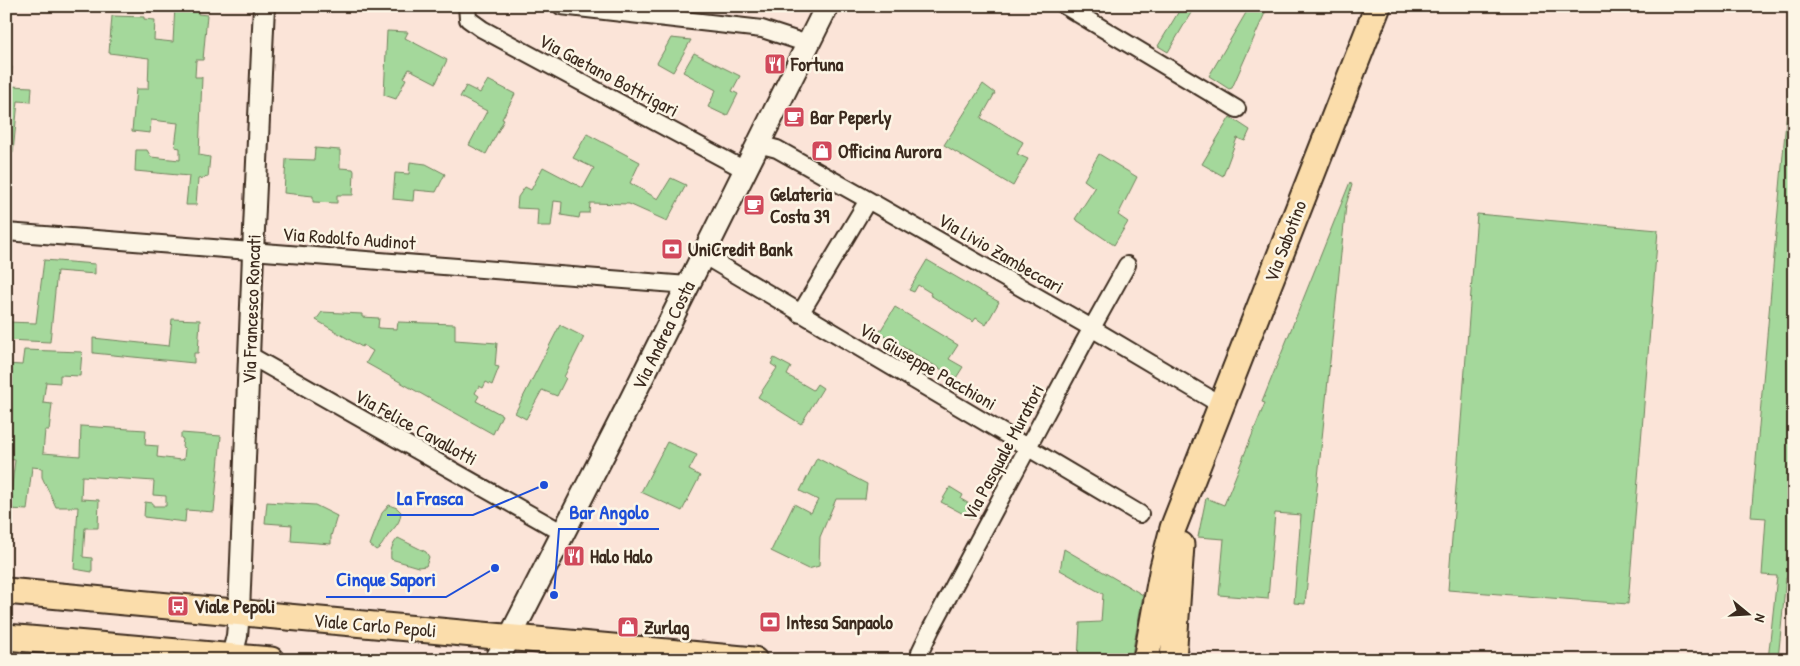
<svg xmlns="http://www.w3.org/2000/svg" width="1800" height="666" font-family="'Patrick Hand',sans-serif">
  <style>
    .green { fill: #a4d89b; stroke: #70815c }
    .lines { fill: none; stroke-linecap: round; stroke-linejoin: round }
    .minor-casing { stroke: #3b2a1e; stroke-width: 20 }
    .tertiary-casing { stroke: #3b2a1e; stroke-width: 24 }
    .secondary-casing { stroke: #3b2a1e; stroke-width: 26 }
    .primary-casing { stroke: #3b2a1e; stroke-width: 29 }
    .minor { stroke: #fcf5e5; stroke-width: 16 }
    .tertiary { stroke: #fcf5e5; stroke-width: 20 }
    .secondary { stroke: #fcf5e5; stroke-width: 22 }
    .primary { stroke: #fbddab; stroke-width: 25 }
    .labels { text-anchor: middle; stroke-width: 5; stroke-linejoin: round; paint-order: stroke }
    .poi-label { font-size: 19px; font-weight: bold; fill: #3b2a1e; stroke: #fcf5e5; text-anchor: start }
    .street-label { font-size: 19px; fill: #3b2a1e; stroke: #fcf5e5 }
    .leader { fill: none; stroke: #1d4ed8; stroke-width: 2 }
    .callout-dot { fill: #1d4ed8; stroke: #fcf5e5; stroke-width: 2 }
    .callout-label { font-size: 20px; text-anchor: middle; font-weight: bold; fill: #1d4ed8; stroke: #fcf5e5; stroke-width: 5; stroke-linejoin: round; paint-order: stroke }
  </style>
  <rect width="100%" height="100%" fill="#fbe4d8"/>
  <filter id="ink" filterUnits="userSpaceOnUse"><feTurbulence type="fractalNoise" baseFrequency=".02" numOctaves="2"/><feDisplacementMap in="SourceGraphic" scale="10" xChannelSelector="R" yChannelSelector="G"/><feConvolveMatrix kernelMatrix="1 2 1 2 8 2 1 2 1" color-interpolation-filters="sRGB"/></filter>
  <g filter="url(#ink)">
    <path class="green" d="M175 6H198V14L207 15 203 60H196L195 77H202L199 155 210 157 208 177 198 179 196 205H186L189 176 135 171 136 150H147L151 157 180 160V148L175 147 178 123 151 120 150 133 132 131 136 89H148L149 58 109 53 112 16 144 17V19L155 20 154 40 173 42Z
      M1182 6H1195L1168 52 1158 46Z
      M1250 6H1268L1232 88 1229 89 1209 76Z
      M387 31 408 32 405 38 447 60 436 83 409 69 404 78 406 79 396 99 384 95Z
      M671 38 691 40 673 72 657 63Z
      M694 53 740 76 732 91 738 94 727 116 708 107 716 90 683 72Z
      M1791 64H1794V577H1786L1778 660H1768L1777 576 1762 575 1766 518 1751 517Z
      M6 67H12L10 86 32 87 31 102 18 101 13 153H6Z
      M488 80 515 94 502 119 504 120 486 154 469 145 487 111 460 97 466 86 480 93Z
      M983 84 995 93 981 118 1023 142 1017 154 1028 159 1013 186 944 145Z
      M1230 117 1250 130 1245 141 1237 138 1223 176 1202 164Z
      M587 134 640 162 630 183 658 199 671 178 686 185 667 221 629 204 590 203 589 213H580L579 218 561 215 562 202 554 201 551 226H537L538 209 517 208 518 197 525 187 531 190 543 167 583 188 594 168 573 158Z
      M315 148 340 150V168L353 169 354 171 353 195H337V203L313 202V196L284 193 286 159 314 160Z
      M1099 154 1137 177 1118 215 1128 222 1114 245 1075 219 1095 188 1084 180Z
      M410 162 426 164 445 174 436 192 414 190 413 201 393 199 395 173 409 174Z
      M1350 182 1352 185 1346 205 1305 604 1294 603 1301 515 1275 513 1268 599 1219 595 1224 539 1198 537 1206 498 1224 505 1265 403 1262 402Z
      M1477 214 1658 230 1628 604 1448 590Z
      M44 260 95 264V274L57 271 50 342 6 340V322L36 323Z
      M927 260 999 302 986 325 976 318 973 322 930 295 931 293 918 285 914 292 909 290Z
      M895 307 958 345 949 359 963 367 956 378 879 333Z
      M322 312 362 314V317L379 318 378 328 397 329 398 322 455 324V340L497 343 495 366 499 367 492 385 486 382 483 388 479 386 475 393 479 396 476 401 502 415 493 434 366 363 373 351 363 345 362 347 316 320Z
      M172 319 200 320 198 353H194V363L93 353V338L169 346Z
      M560 325 584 337 564 377 566 378 557 396 542 390 526 419 515 413Z
      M24 350 82 352 80 376 60 375V383L46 382 43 403 52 404 49 430H45L43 453 80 456 81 426 146 430 145 445 158 446 157 457 181 460 184 459 185 448 182 447 183 439 181 438V433L221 436 214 512 186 510 185 522 144 517 145 502 153 503V506H166V496L153 495 154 481 82 476 81 499 99 500 98 528H85L83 557 92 558V572L74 569 78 507H56L42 477V468L32 467 27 510 9 509 15 460 6 459V364L22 365Z
      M774 358 791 367 787 375 813 390 817 384 823 388 801 424 758 397 777 368 771 364Z
      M667 442 697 455 689 470 700 476 682 511 641 492Z
      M817 458 867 484 865 499H836L820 537 819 566 808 569 771 551 794 504 811 513 818 500 800 491Z
      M950 487 963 495 961 499 978 509 973 519 941 502Z
      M267 502 315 505 337 516 331 536V544L291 541 292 525 265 523Z
      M389 505 397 508 401 512C400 525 394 527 387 537 383 542 382 547 376 550L370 545 382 513Z
      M398 538 426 552 429 557 426 566 418 567 391 559C390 550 392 545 398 538Z
      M1064 549 1143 595 1131 660H1078L1080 623 1101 622 1103 594 1060 570Z"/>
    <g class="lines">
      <g class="minor-casing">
        <path id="minor" d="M467 6 468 19 482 29 745 170
          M561 6 762 29 808 44
          M1065 6 1237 109
          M758 144 777 149 868 200 1083 323 1221 405
          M6 232 688 285
          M703 255 1140 514
          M800 314 868 200
          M249 355 563 533
          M920 660V652L931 629 1083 344 1127 265"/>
      </g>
      <g class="tertiary-casing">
        <path id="tertiary" d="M232 656 237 636 239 612 254 229 264 6"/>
      </g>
      <g class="secondary-casing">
        <path id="secondary" d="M496 660 510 637 625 412 827 6"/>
      </g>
      <g class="primary-casing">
        <path id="primary" d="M6 591 754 660
          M6 637 271 660
          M1146 660 1163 567 1173 528 1378 6
          M1173 660 1181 545"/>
      </g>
      <use href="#minor" class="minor"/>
      <use href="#tertiary" class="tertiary"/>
      <use href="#secondary" class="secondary"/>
      <use href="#primary" class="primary"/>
    </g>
  </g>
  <defs>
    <g id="restaurant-square" transform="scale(1.125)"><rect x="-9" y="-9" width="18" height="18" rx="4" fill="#d1495b" stroke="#fcf5e5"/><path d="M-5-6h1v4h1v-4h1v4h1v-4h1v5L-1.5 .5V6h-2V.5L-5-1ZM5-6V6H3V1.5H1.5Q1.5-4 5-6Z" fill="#fff"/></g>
    <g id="cafe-square" transform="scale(1.125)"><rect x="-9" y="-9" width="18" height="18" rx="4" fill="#d1495b" stroke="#fcf5e5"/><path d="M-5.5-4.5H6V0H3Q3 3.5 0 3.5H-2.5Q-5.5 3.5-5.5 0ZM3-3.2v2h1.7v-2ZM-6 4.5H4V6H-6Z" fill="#fff"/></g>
    <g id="shop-square" transform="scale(1.125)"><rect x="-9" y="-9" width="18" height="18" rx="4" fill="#d1495b" stroke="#fcf5e5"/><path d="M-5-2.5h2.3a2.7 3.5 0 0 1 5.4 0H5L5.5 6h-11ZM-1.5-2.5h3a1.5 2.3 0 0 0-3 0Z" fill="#fff"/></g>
    <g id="bank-square" transform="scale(1.125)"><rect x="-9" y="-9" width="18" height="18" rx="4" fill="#d1495b" stroke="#fcf5e5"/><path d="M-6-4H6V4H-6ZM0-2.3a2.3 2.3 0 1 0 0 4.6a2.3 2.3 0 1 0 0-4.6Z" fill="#fff"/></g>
    <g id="bus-square" transform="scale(1.125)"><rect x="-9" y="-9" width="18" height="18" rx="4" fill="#d1495b" stroke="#fcf5e5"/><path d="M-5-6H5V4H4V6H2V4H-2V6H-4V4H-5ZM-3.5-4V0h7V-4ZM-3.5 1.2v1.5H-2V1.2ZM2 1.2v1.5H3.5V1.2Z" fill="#fff"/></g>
  </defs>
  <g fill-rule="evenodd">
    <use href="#restaurant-square" x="775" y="64"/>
    <use href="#cafe-square" x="794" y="117"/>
    <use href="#shop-square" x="822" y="151"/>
    <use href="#cafe-square" x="754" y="205"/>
    <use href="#bank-square" x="672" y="249"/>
    <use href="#restaurant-square" x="574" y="556"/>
    <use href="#bus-square" x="178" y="606"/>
    <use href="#bank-square" x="770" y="622"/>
    <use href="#shop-square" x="628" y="627"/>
  </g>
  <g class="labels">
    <g class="poi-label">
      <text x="791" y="71">Fortuna</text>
      <text x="810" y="124">Bar Peperly</text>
      <text x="838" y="158">Officina Aurora</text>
      <text x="770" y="201">Gelateria<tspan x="770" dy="22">Costa 39</tspan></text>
      <text x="688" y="256">UniCredit Bank</text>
      <text x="590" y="563">Halo Halo</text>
      <text x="194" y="613">Viale Pepoli</text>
      <text x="786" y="629">Intesa Sanpaolo</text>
      <text x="644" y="634">Zurlag</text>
    </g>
    <g class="street-label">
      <text transform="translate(609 75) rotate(28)" y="7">Via Gaetano Bottrigari</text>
      <text transform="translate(349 238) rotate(4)" y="7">Via Rodolfo Audinot</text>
      <text transform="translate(1285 241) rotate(-69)" y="7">Via Sabotino</text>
      <text transform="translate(1001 253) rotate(30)" y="7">Via Livio Zambeccari</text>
      <text transform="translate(251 309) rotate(-88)" y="7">Via Francesco Roncati</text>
      <text transform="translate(663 335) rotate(-64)" y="7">Via Andrea Costa</text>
      <text transform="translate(928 366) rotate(30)" y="7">Via Giuseppe Pacchioni</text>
      <text transform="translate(416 427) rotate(29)" y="7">Via Felice Cavallotti</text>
      <text transform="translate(1003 452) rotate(-62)" y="7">Via Pasquale Muratori</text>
      <text transform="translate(375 625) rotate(5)" y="7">Viale Carlo Pepoli</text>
    </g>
  </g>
  <path class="leader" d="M544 485L473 515H387M554 595L559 529H659M495 568L446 597H326"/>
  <g class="callout-dot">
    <circle cx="544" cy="485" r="5"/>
    <circle cx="554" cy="595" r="5"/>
    <circle cx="495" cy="568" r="5"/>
  </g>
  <g class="callout-label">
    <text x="430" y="505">La Frasca</text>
    <text x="609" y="519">Bar Angolo</text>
    <text x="386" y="586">Cinque Sapori</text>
  </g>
  <rect width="1800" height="666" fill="none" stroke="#fcf5e5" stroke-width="25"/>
  <rect x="12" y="12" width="1775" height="641" fill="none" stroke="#3b2a1e" stroke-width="2" filter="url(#ink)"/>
  <g transform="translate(1748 614) rotate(108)" stroke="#fcf5e5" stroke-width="4" paint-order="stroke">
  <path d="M0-4L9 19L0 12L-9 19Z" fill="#3b2a1e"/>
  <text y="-8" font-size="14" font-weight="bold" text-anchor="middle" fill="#3b2a1e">N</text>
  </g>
</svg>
